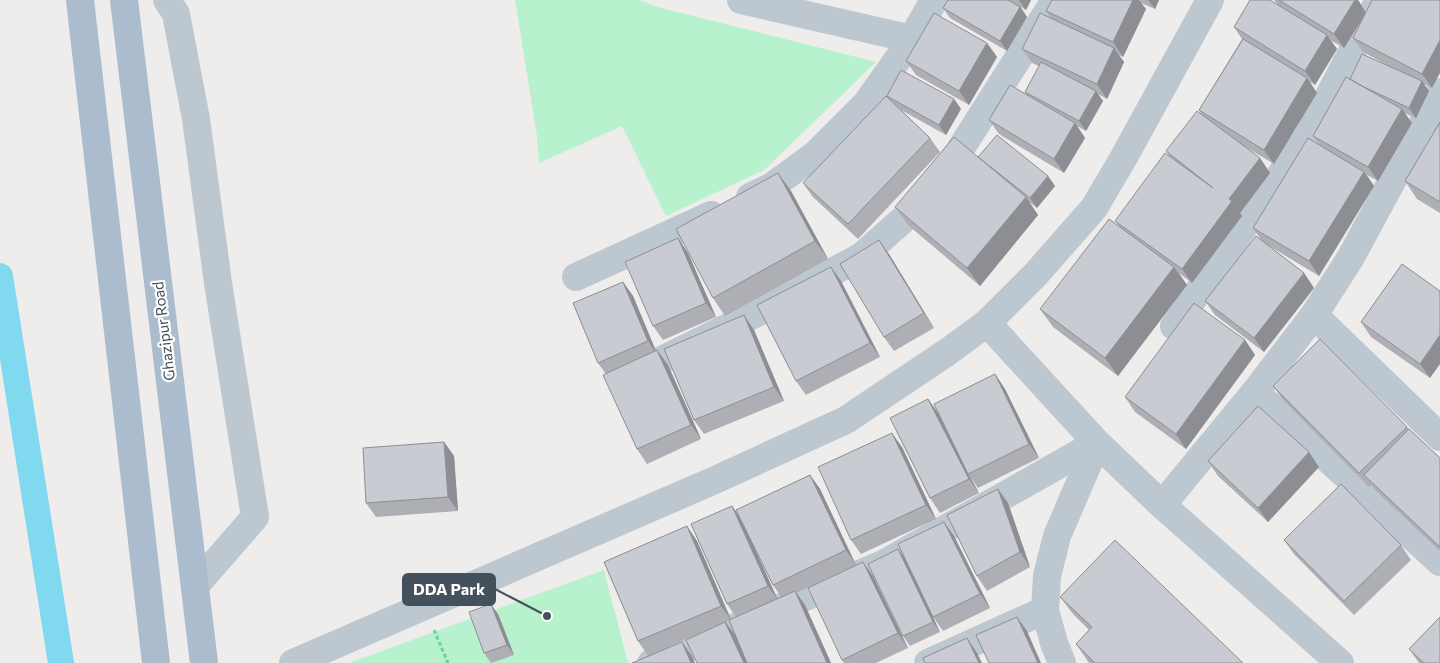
<svg xmlns="http://www.w3.org/2000/svg" width="1440" height="663" font-family="Commissioner,sans-serif">
  <style>
    .green { fill: #b7f1cd }
    .lines { fill: none; stroke-linecap: round; stroke-linejoin: round }
    .canal { stroke: #81d9f0; stroke-width: 26 }
    .path { stroke: #6dd0a0; stroke-width: 3; stroke-dasharray: 4 2.5; stroke-linecap: butt }
    .minor { stroke: #bcc7d0; stroke-width: 28 }
    .major { stroke: #aabcce; stroke-width: 28 }
    .wall { fill: #adafb5; fill-rule: evenodd }
    .shaded-wall { fill: #8d8e93 }
    .building { fill: #c9cbd2; stroke: #8d8e93 }
    .labels { text-anchor: middle; stroke-width: 4.5; stroke-linejoin: round; paint-order: stroke }
    .street-label { font-size: 15px; fill: #44505b; stroke: #fff }
    .leader { fill: none; stroke: #44505b; stroke-width: 2 }
    .callout-dot { fill: #44505b; stroke: #fff; stroke-width: 2 }
    .callout { fill: #44505b; stroke: #44505b; stroke-width: 2 }
    .callout-label { font-size: 16px; text-anchor: middle; font-weight: bold; fill: #fff }
  </style>
  <rect width="100%" height="100%" fill="#efecec"/>
  <path class="green" d="M515 0H640L657 7 876 62 764 170 666 216 622 126 539 163 537 136Z
    M604 570 628 663H349Z"/>
  <g class="lines">
    <path class="canal" d="M0 276 61 663"/>
    <path class="path" d="M434 630 448 663"/>
    <path class="minor" d="M167 0 176 14 196 119 218 283 255 517 195 586
      M741 0 912 39
      M750 197 771 187 816 154 866 104 912 39 934 0
      M576 277 711 215
      M1314 315 1440 437
      M987 323 1097 443 1162 505 1340 663
      M1174 326 1308 136 1379 0
      M629 376 753 315 862 256 907 216 944 175 1055 0
      M1255 392 1440 562
      M1162 505 1255 392 1314 315 1351 257 1440 92
      M293 663 715 480 846 420 946 353 987 323 1036 274 1094 208 1124 157 1210 0
      M651 663 885 563 1097 443
      M928 663 1045 610
      M1062 663 1054 643 1045 610 1047 576 1057 536 1097 443"/>
    <path class="major" d="M80 0 156 663
      M124 0 204 663"/>
  </g>
  <path class="wall" d="M948 0H1031L1026 10 1021 7 1027 17 1007 51 950 18 943 8Z
    M1052 0H1159L1155 9 1141 3 1146 9 1123 57 1119 55 1124 62 1107 99 1098 94 1103 101 1086 131 1077 126 1085 138 1064 173 999 134 989 120 1027 95 1025 92 1039 66 1032 63 1022 49 1052 19 1046 11Z
    M1274 0H1358L1366 13 1372 0 1432 88 1424 84 1429 91 1416 118 1404 113 1412 123 1378 181 1367 175 1374 186 1319 276 1266 244 1304 273 1314 288 1264 352 1215 315 1205 301 1262 241 1253 228 1319 144 1313 136 1350 79 1389 66 1363 52 1353 38 1366 13 1344 48 1330 40 1337 49 1315 85 1310 82 1317 93 1274 164 1242 145 1260 158 1270 173 1240 213 1242 216 1192 283 1179 273 1187 285 1118 376 1053 327 1040 309 1119 226 1115 221 1170 157 1166 151 1202 115 1199 110 1242 39 1234 27 1277 4Z
    M987 43 997 57 969 105 916 75 906 61Z
    M887 96 954 99 961 109 946 135 901 110 930 138 940 152 858 239 813 197 803 183Z
    M1440 122V213L1417 199 1405 181Z
    M979 159 1048 176 1055 186 1037 208 1029 202 1038 215 980 286 908 225 895 207Z
    M791 191 828 259 725 316 713 298Z
    M678 238 688 253 716 317 663 340 653 326Z
    M889 254 934 328 894 351 884 337Z
    M1402 264 1430 378 1371 337 1361 322Z
    M841 281 880 357 806 395 796 381Z
    M623 282 633 296 656 351 657 350 668 365 701 439 647 464 637 449 606 374 598 363Z
    M754 330 784 401 704 434 694 420Z
    M1245 340 1255 355 1186 449 1135 412 1125 397Z
    M995 374 1005 389 1039 458 978 488 971 478 979 493 940 513 930 498 928 399 938 413Z
    M1273 386 1407 427 1440 458V551L1374 489 1372 485 1369 487 1283 400Z
    M444 442 454 456 458 511 376 517 366 503Z
    M902 447 936 519 861 554 851 540Z
    M1208 461 1319 467 1268 522 1218 476Z
    M810 475 820 489 856 565 796 593 805 605 831 663H697L686 640 711 628 648 656 638 641 604 562 687 526 697 541 731 619 736 617 727 604 691 524 732 506 740 518 736 510ZM749 536 773 585 781 597 777 599ZM729 621 735 636 726 622Z
    M998 489 1008 503 1030 567 987 591 977 576Z
    M944 522 954 536 990 608 943 631 933 617 912 574 940 632 910 646 903 636 898 549 905 558Z
    M1284 540 1401 545 1411 560 1354 615 1294 554Z
    M873 576 908 648 876 663H844L842 660Z
    M1060 597 1243 663H1089L1076 644 1089 630 1073 614Z
    M498 614 514 655 491 663 484 653Z
    M1409 649 1440 663H1419Z"/>
  <path class="shaded-wall" d="M1019 0H1031L1026 10Z
    M1133 0H1139L1146 9 1123 57 1113 42Z
    M1148 0H1159L1155 9Z
    M1355 0H1358L1366 13 1344 48 1334 34Z
    M1020 7 1027 17 1007 51 1000 41Z
    M1327 35 1337 49 1315 85 1305 71Z
    M1440 40V73L1432 88 1422 74Z
    M987 43 997 57 969 105 959 91Z
    M1114 48 1124 62 1107 99 1097 84Z
    M1307 78 1317 93 1274 164 1264 150Z
    M1422 81 1429 91 1416 118 1409 108Z
    M1096 91 1103 101 1086 131 1079 121Z
    M954 99 961 109 946 135 939 125Z
    M1402 109 1412 123 1378 181 1368 167Z
    M1075 123 1085 138 1064 173 1054 159Z
    M1260 158 1270 173 1240 213 1242 216 1192 283 1182 269 1229 199Z
    M1364 172 1374 186 1319 276 1309 261Z
    M778 173 791 191 828 259 815 241Z
    M1048 176 1055 186 1037 208 1030 198Z
    M1026 197 1038 215 980 286 967 268Z
    M678 238 688 253 716 317 706 303Z
    M879 240 889 254 934 328 924 313Z
    M831 267 841 281 880 357 870 343Z
    M1174 267 1187 285 1118 376 1105 358Z
    M1304 273 1314 288 1264 352 1254 338Z
    M623 282 633 296 658 356 648 341Z
    M744 315 754 330 784 401 774 387Z
    M1440 335V364L1430 378 1420 364Z
    M1245 340 1255 355 1186 449 1176 434Z
    M657 350 668 365 701 439 691 425Z
    M995 374 1005 389 1039 458 1029 444Z
    M928 399 938 413 968 474 979 493 969 479Z
    M892 433 902 447 936 519 926 505Z
    M444 442 454 456 458 511 448 497Z
    M1309 452 1319 467 1268 522 1258 508Z
    M810 475 820 489 856 565 846 550Z
    M998 489 1008 503 1030 567 1020 552Z
    M732 506 742 520 778 600 768 586Z
    M944 522 954 536 990 608 980 594Z
    M687 526 697 541 731 620 721 606Z
    M898 549 905 559 940 632 933 622Z
    M863 562 873 576 908 648 898 633Z
    M795 591 805 605 831 663H827Z
    M491 604 498 614 514 655 507 645Z
    M1017 617 1027 631 1041 663H1038Z
    M725 622 736 636 748 663H744Z
    M967 638 977 653 982 663H979Z
    M682 642 692 656 695 663H691Z"/>
  <path class="building" d="M948 0H1008L1020 7 1000 41 943 8Z
    M1052 0H1133L1113 42 1046 11Z
    M1250 0H1270L1327 35 1305 71 1234 27Z
    M1279 0H1355L1334 34Z
    M1372 0H1440V40L1422 74 1353 38Z
    M934 13 987 43 959 91 906 61Z
    M1040 13 1114 48 1097 84 1022 49Z
    M1243 39 1307 78 1264 150 1199 110Z
    M1362 54 1422 81 1409 108 1364 87 1350 79Z
    M1041 62 1096 91 1079 121 1025 92Z
    M901 70 954 99 939 125 887 96Z
    M1346 77 1402 109 1368 167 1313 136Z
    M1010 85 1075 123 1054 159 989 120Z
    M886 96 930 138 848 224 803 183Z
    M1197 111 1260 158 1229 199 1232 201 1182 269 1115 221 1165 153 1213 188 1166 151Z
    M1440 122V202L1405 181Z
    M997 135 1048 176 1030 198 978 157Z
    M954 137 1026 197 967 268 895 207Z
    M1308 138 1364 172 1309 261 1253 228Z
    M778 173 815 241 713 298 676 229Z
    M1109 219 1174 267 1105 358 1040 309Z
    M1256 236 1304 273 1254 338 1205 301Z
    M678 238 706 303 653 326 625 262Z
    M879 240 924 313 884 337 840 264Z
    M1402 264 1440 291V335L1420 364 1361 322Z
    M831 267 870 343 796 381 757 305Z
    M623 282 648 341 598 363 573 303Z
    M1194 303 1245 340 1176 434 1125 397Z
    M744 315 774 387 694 420 664 349Z
    M1320 339 1407 427 1359 473 1273 386Z
    M657 350 691 425 637 449 603 375Z
    M995 374 1029 444 968 474 934 404Z
    M928 399 969 479 930 498 890 418Z
    M1258 406 1309 452 1258 508 1208 461Z
    M1409 429 1440 458V547L1364 475Z
    M892 433 926 505 851 540 818 467Z
    M444 442 448 497 366 503 363 448Z
    M810 475 846 550 773 585 736 510Z
    M1341 484 1401 545 1344 601 1284 540Z
    M998 489 1020 552 977 576 947 515Z
    M732 506 768 586 727 604 691 524Z
    M944 522 980 594 933 617 898 544Z
    M687 526 721 606 638 641 604 562Z
    M1115 540 1243 663H1095L1076 644 1092 627 1060 597Z
    M898 549 933 622 903 636 868 564Z
    M863 562 898 633 842 660 808 588Z
    M795 591 827 663H747L729 620Z
    M491 604 507 645 484 653 469 612Z
    M1017 617 1038 663H989L976 635Z
    M1440 617V663H1424L1409 649Z
    M725 622 744 663H697L686 640Z
    M967 638 979 663H925L923 658Z
    M682 642 691 663H632Z"/>
  <g class="labels">
    <g class="street-label">
      <text transform="translate(164 331) rotate(-97)" y="5">Ghazipur Road</text>
    </g>
  </g>
  <path class="leader" d="M547 616L495 589"/>
  <circle class="callout-dot" cx="547" cy="616" r="5"/>
  <rect class="callout" x="403" y="574" width="92" height="31" rx="5"/>
  <g class="callout-label">
    <text x="449" y="595">DDA Park</text>
  </g>
</svg>
